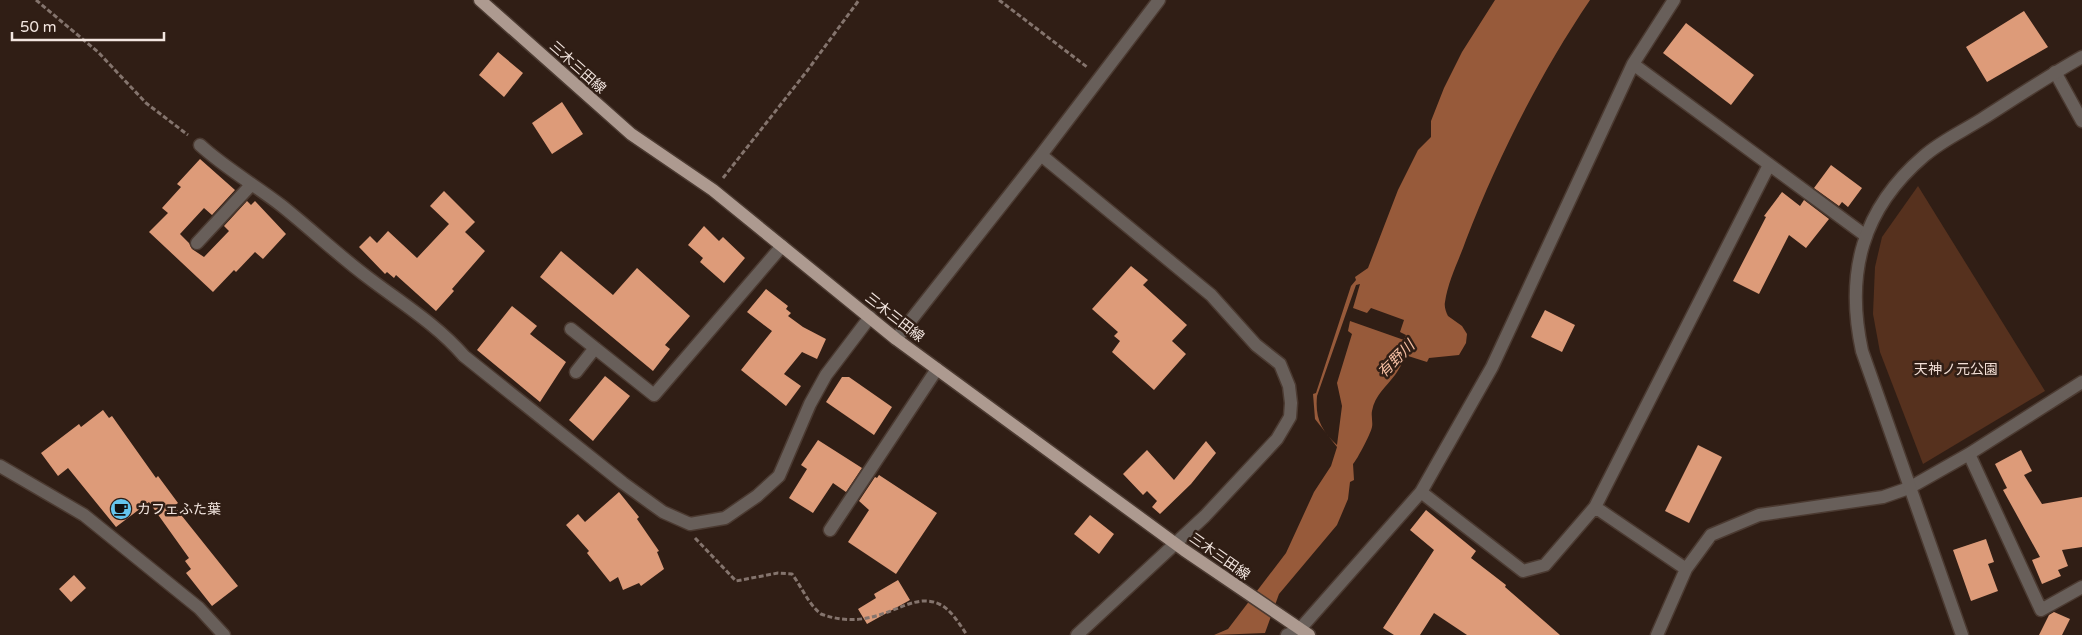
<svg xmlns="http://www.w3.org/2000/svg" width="2082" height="635" font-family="'Varela Round','Noto Sans JP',sans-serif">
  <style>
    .green { fill: #56311e }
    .water { fill: #975a3a; fill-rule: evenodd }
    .building { fill: #dd9b79 }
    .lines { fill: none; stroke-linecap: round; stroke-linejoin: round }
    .minor-casing { stroke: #4b3a31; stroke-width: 15 }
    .tertiary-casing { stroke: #4b3a31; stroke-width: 15 }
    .primary-casing { stroke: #4b3a31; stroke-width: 15 }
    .path { stroke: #84746d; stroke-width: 3; stroke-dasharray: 5 2.5; stroke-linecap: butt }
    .minor { stroke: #685f5a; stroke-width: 12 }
    .tertiary { stroke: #685f5a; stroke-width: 12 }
    .primary { stroke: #ad9a90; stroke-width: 12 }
    .labels { text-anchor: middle; stroke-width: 5; stroke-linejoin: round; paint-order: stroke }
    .street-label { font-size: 14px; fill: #f3e6e0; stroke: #301e15 }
    .park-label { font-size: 14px; fill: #f2dfd6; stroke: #301e15 }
    .poi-label { font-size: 14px; fill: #f3e6e0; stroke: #301e15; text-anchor: start }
    .water-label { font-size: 15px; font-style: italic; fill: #f4bea2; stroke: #301e15 }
  </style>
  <rect width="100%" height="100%" fill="#301e15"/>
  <path class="green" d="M1918 186 2045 391 1923 464 1880 352 1873 314 1875 267 1882 237Z"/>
  <path class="water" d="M1495 0H1590C1540 74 1498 157 1466 240 1459 260 1448 281 1445 302 1444 306 1446 312 1448 316L1462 326 1467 334 1466 343 1459 355 1429 358 1427 362 1408 356C1402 362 1400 368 1395 375 1386 387 1375 395 1372 411 1371 416 1373 422 1372 427 1371 433 1357 460 1353 464L1354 480 1350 482 1348 499 1337 525 1279 594 1265 633 1214 635 1228 629 1286 553 1314 492 1331 466 1337 447 1315 419 1313 394 1316 393 1351 286 1356 280 1355 277 1368 268 1398 190 1418 150 1431 137V121L1444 88 1462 52ZM1360 284 1353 308 1367 313 1371 308 1404 320 1400 332 1406 335 1404 340 1350 321 1348 331 1352 334 1337 383 1342 406 1337 445C1321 430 1315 418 1317 396L1356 285Z"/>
  <path class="building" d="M2024 11 2048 47 1987 82 1966 47Z
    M1686 23 1754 75 1731 105 1663 53Z
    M498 52 523 73 504 97 479 75Z
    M562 102 583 134 552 154 532 123Z
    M200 159 235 190 212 215 204 208 180 234 189 243 192 249 204 257 229 231 224 226 247 201 251 205 255 201 286 234 263 259 255 252 236 272 234 270 213 292 149 232 168 213 162 208 181 187 177 184Z
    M1831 165 1862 188 1848 207 1842 202 1839 206 1814 188Z
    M444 191 475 222 465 232 485 251 452 289 454 291 436 311 396 275 394 278 387 272 385 274 359 247 370 236 377 243 388 231 417 258 449 224 430 206Z
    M1782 192 1800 206 1804 200 1829 219 1806 248 1789 235 1759 294 1733 281 1766 217 1764 216Z
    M704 226 719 241 723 237 745 258 724 283 700 262 703 258 688 245Z
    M561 251 613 295 637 268 690 316 665 345 670 349 653 371 540 277Z
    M1131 266 1148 280 1143 285 1187 325 1172 341 1186 354 1154 390 1112 352 1120 341 1114 336 1118 332 1092 309Z
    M766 289 788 306 786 309 791 313 788 316 803 327 826 339 817 359 802 352 784 374 801 386 786 406 741 370 772 331 747 312Z
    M512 306 537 326 530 334 566 362 540 402 477 350Z
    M1545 310 1575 325 1562 352 1531 337Z
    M605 376 630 396 593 441 569 420Z
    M842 377H849L892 407 874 435 826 402Z
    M103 410 109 418 112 416 156 478 158 476 178 503 174 506 238 586 212 606 186 573 191 569 185 561 189 558 149 502 116 527 68 468 58 476 41 453 79 424 81 427Z
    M818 440 862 468 846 492 833 483 813 513 789 498 807 469 801 465Z
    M1206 441 1216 453 1191 484 1160 514 1152 507 1157 501 1147 491 1143 495 1123 474 1147 450 1174 480Z
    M1698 445 1722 457 1689 523 1665 511Z
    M2021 450 2032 471 2024 475 2042 504 2082 497V547L2062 550 2068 566 2058 570 2061 576 2042 584 2032 560 2040 557 2003 490 2007 488 1995 464Z
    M879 475 937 513 896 574 848 542 869 510 859 501 875 477 877 478Z
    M619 492 639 517 637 519 659 551 657 552 664 569 641 586 639 583 623 590 618 577 610 582 587 553 589 551 566 525 578 514 585 522Z
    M1426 510 1476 551 1471 558 1506 585 1505 587 1560 635H1467L1434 613 1420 635H1394L1383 628 1434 550 1410 530Z
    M1090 515 1114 534 1099 554 1074 534Z
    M1986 539 1994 562 1988 564 1998 591 1971 601 1953 550Z
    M74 575 86 588 71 602 59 589Z
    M898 580 910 600 867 624 858 609 876 598 874 594Z
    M2054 612 2070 619 2062 635H2039L2049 615Z"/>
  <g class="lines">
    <g class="minor-casing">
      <path id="minor" d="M1633 64 1866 236
        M2055 72 2082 121
        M200 145C225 168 255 185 282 206 312 230 339 256 370 279 403 304 437 325 464 356L623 483 663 512 690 524 725 518 757 496 779 476 810 404 826 375 870 317
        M1041 155 1211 295 1256 345 1280 364 1289 386 1291 403 1290 417 1277 439 1205 516 1077 635
        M197 243 251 185
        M571 329 654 395 782 246
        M896 339 1041 155 1159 0
        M576 372 595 348
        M1969 454 2041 610 2082 587
        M0 466 84 515 199 608 224 635
        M1421 492 1523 571 1545 565 1595 507 1769 165
        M1595 507 1686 569
        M830 530 937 369
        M1287 635 1300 629 1421 492 1492 367 1633 64 1674 0
        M1657 635 1686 569 1711 535 1759 515 1883 497 1909 488 1969 454 2082 382"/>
    </g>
    <g class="tertiary-casing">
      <path id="tertiary" d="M1962 635 1862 351C1845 273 1862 209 1924 156 1941 141 1963 131 1982 119 2015 98 2048 76 2082 57"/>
    </g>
    <g class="primary-casing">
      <path id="primary" d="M480 0 631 134 713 190 896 339 1184 550 1309 635"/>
    </g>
    <path class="path" d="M36 0 98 52 146 103 188 135
      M999 0 1087 67
      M723 178 807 71 859 0
      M695 538 736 581 778 573 792 574C802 587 808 604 821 614 879 635 907 589 939 604 951 609 960 625 967 635"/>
    <use href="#minor" class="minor"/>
    <use href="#tertiary" class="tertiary"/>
    <use href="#primary" class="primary"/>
  </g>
  <defs>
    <g id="cafe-disc" transform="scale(1.125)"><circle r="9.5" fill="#64c5ee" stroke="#301e15"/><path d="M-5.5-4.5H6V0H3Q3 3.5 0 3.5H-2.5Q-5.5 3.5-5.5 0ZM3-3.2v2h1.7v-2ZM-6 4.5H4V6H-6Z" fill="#111"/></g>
  </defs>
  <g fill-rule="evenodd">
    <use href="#cafe-disc" x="121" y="509"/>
  </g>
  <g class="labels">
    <g class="street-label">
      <text transform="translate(578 67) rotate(42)" y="5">三木三田線</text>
      <text transform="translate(895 317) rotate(38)" y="5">三木三田線</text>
      <text transform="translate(1220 556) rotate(35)" y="5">三木三田線</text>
    </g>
    <g class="park-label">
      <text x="1956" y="374">天神ノ元公園</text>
    </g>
    <g class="poi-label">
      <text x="137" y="514">カフェふた葉</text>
    </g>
    <g class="water-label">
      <text transform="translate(1396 359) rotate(-45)" y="5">有野川</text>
    </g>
  </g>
  <path d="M12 32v8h152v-8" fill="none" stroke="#f3e6e0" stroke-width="2.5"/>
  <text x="20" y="32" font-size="15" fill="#f3e6e0" stroke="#301e15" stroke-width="4" paint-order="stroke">50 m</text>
</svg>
